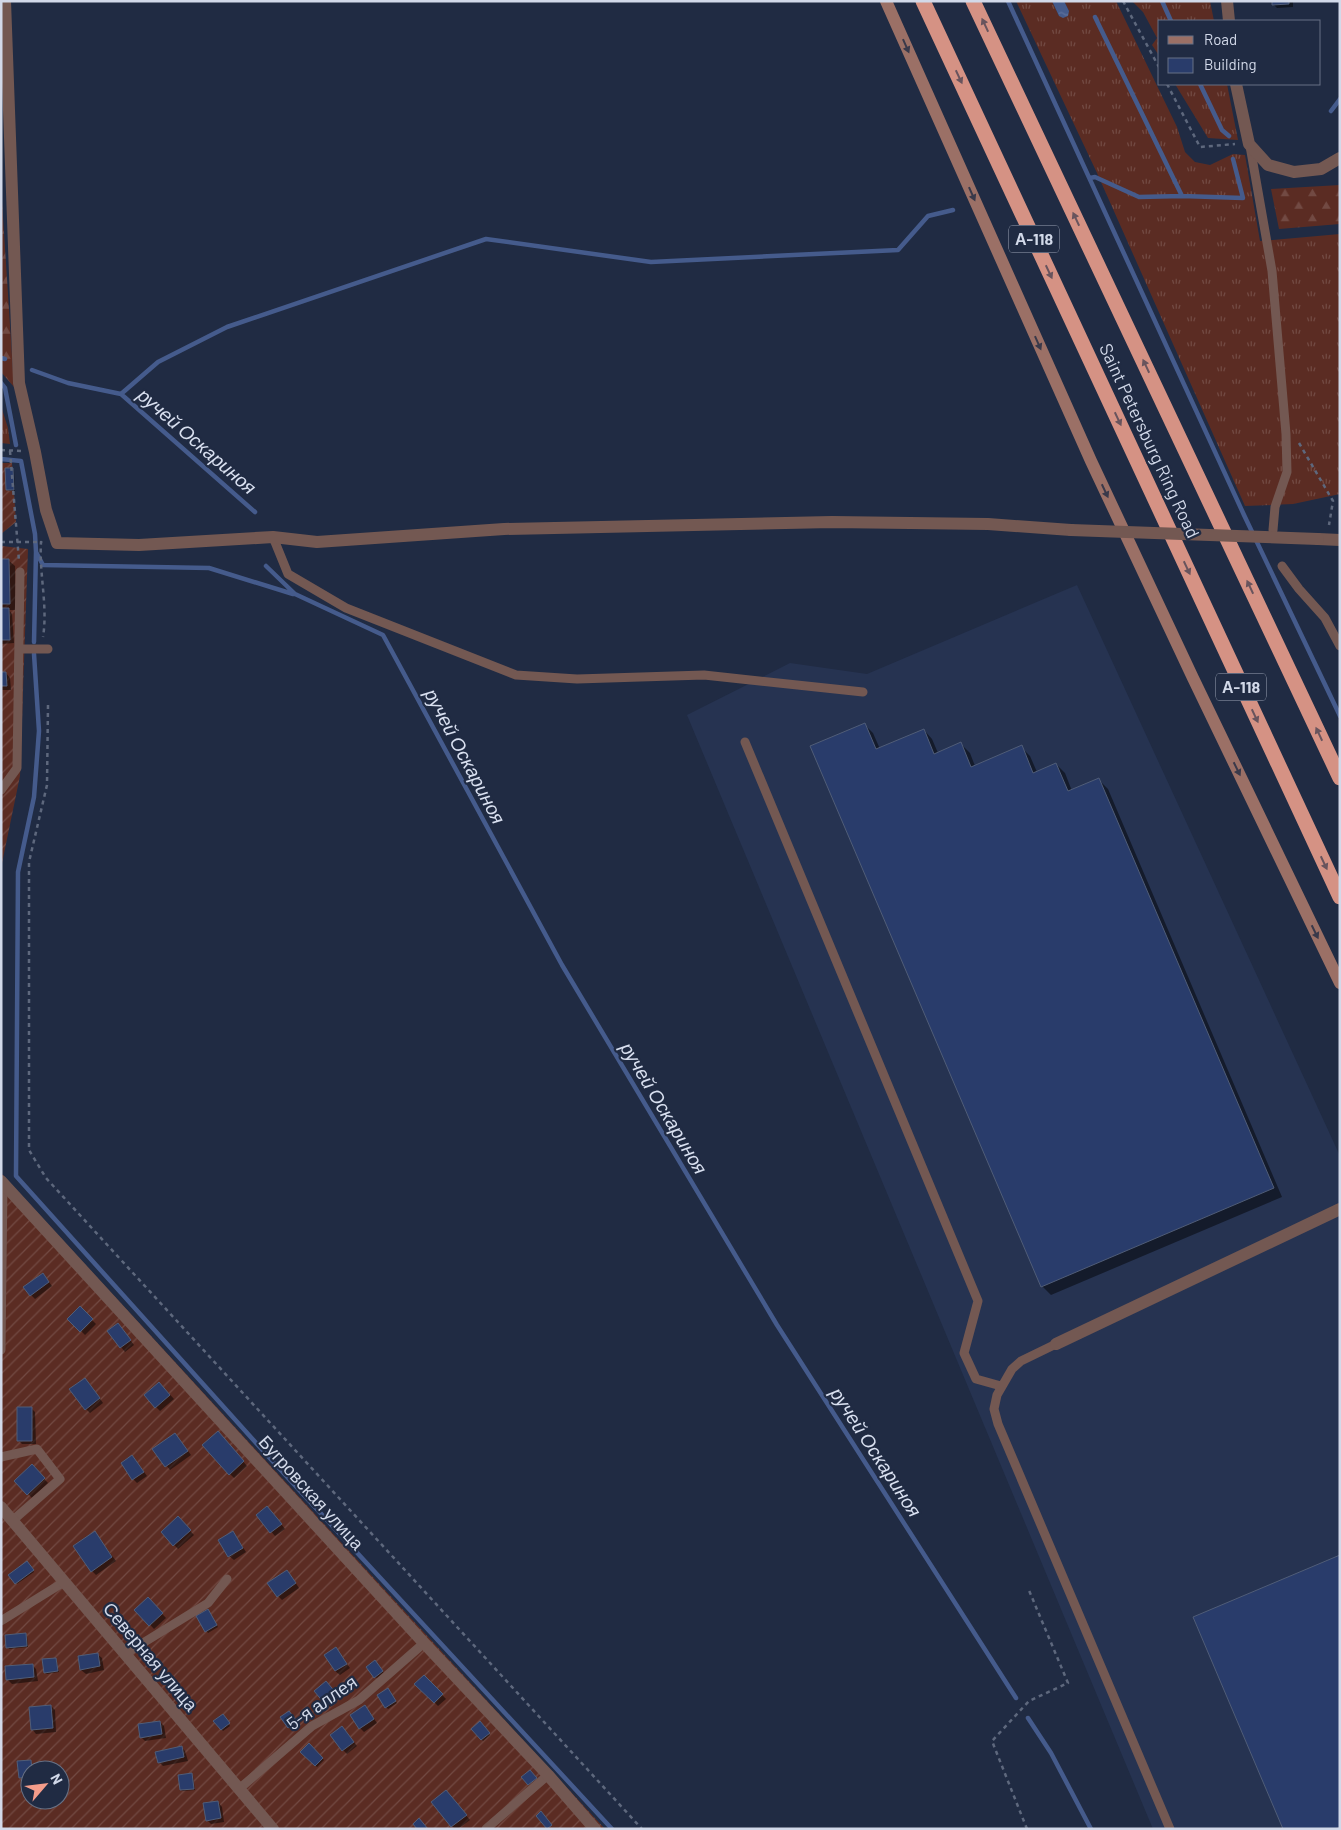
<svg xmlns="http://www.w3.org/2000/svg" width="1341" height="1830" font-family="Barlow,sans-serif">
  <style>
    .built { fill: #263351 }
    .grass { fill: url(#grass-tufts) }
    .forest { fill: url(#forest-firs) }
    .garden { fill: url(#garden-furrows); fill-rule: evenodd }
    .water { fill: url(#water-ripples) }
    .shadow { fill: #0007 }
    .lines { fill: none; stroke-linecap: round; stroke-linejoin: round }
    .stream { stroke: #455b8c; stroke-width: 4.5 }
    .building { fill: #293c6b; stroke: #505d78 }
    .path { stroke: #5e687d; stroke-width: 2.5; stroke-dasharray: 4 4; stroke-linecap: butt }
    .lane { stroke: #735852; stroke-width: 9 }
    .street { stroke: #735852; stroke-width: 12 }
    .secondary { stroke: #9b7066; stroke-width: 12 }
    .highway { stroke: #d59284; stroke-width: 15 }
    .street-bridge { stroke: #735852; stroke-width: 12 }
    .oneway { fill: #68545d }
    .oneway2 { fill: #39394a }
    .labels { text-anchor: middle; stroke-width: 4.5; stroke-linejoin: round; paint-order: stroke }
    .shield { fill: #202b43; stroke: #9da5b7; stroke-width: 1 }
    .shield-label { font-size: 16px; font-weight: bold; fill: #d2d9e9 }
    .street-label { font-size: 18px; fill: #d2d9e9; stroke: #202b43 }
    .water-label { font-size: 19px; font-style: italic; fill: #d9e0f0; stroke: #202b43 }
  </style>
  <defs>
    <pattern id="grass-tufts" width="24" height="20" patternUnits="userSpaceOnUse" patternTransform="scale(1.25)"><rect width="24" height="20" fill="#5b2c23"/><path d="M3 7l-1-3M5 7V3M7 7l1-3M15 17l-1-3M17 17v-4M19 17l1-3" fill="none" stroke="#724a43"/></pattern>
    <pattern id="forest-firs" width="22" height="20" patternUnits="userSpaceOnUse" patternTransform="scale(1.25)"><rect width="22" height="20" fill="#5b2c23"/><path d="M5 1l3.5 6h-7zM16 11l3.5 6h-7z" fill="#724a43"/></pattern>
    <pattern id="garden-furrows" width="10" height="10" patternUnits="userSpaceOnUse" patternTransform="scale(1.25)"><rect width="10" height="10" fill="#5b2c23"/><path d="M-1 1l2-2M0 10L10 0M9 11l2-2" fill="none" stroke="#724a43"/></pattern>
    <pattern id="water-ripples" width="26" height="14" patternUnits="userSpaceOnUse" patternTransform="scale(1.25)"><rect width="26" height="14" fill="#455b8c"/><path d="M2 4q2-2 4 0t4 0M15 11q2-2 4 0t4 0" fill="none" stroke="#5f729c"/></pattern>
  </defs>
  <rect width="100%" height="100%" fill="#202b43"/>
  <path class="built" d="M1077 585 1340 1156V1829H1153L687 715 790 663 867 674Z"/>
  <path class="grass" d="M1016 1H1052L1059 16 1069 11 1064 1H1116L1177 127 1185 152 1195 162 1210 165 1233 154 1245 155 1260 241 1340 234V494L1293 504 1245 506 1097 173Z
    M1132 1H1210L1214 21H1160V57L1152 45 1157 38 1143 12Z
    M1175 84H1227L1238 140 1208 138Z
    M1 406 8 428 10 444 1 443Z"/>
  <path class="forest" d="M1340 185V224L1279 229 1271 189Z
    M1 186 14 387 1 372Z"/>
  <path class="garden" d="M1 463H12L16 522 1 534Z
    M1 540 2 546 28 549 20 776 1 868Z
    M1 1173 605 1829H1ZM30 1770H60V1800H30Z"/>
  <path class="water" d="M1052 1H1064L1069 11 1068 16 1063 18 1059 16Z"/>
  <path class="shadow" d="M1273 1H1293V7L1277 8 1273 4Z
    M12 469 14 471 15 491H9L7 489Z
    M1 560H8L15 566 16 610H9L12 614 14 643 1 644Z
    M6 673 10 678 11 690H1V674Z
    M864 724 873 733 880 749 924 730 932 739 938 753 961 744 970 753 975 766 1021 747 1030 756 1037 772 1056 764 1065 773 1072 791 1099 780 1108 789 1282 1197 1051 1295 1042 1286Z
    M43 1274 52 1286 35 1299 31 1295Z
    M80 1308 96 1324 85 1335 69 1319Z
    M122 1329 134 1345 125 1352 109 1332Z
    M89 1383 103 1403 90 1413 86 1409Z
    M163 1387 174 1399 160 1411 156 1407Z
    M31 1408 35 1412 36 1444H22L18 1440Z
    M222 1437 247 1466 234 1478 230 1474Z
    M179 1439 191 1455 170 1470 154 1450Z
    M136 1461 147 1476 137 1483 133 1479Z
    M32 1466 48 1483 32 1498 16 1481Z
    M271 1511 285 1529 275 1536 257 1515Z
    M178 1518 194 1535 178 1549 162 1532Z
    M233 1532 246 1552 234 1560 229 1556Z
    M98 1537 116 1561 96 1575 92 1571Z
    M29 1564 34 1572 17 1584 16 1583Z
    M291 1576 299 1588 282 1600 278 1596Z
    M148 1599 166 1618 154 1629 136 1610Z
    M209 1612 218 1627 208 1633 197 1616Z
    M26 1635 27 1636 28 1647 9 1649 8 1647Z
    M336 1649 350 1668 340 1675 335 1671Z
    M97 1654 102 1658 104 1670 86 1674 81 1670Z
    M56 1659 59 1672 47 1674 45 1673Z
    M377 1663 384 1673 377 1678 375 1677Z
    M32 1665 36 1669 38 1681 12 1684 8 1680Z
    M424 1676 446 1699 438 1706 416 1684Z
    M330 1686 340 1698 330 1707 316 1691Z
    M389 1692 397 1703 388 1709 386 1707Z
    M51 1706 55 1710 56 1732 36 1734 32 1729Z
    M365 1706 377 1723 364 1732 360 1728Z
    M289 1712 298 1724 291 1729 282 1718Z
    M224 1717 230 1726 223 1731 215 1721Z
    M160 1722 164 1726 166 1738 145 1741 141 1737Z
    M480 1723 490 1735 483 1741 473 1729Z
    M346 1732 357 1746 347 1754 343 1750Z
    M309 1745 324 1760 317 1767 302 1752Z
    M181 1747 185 1751 188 1761 163 1766 159 1762Z
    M30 1761 33 1770H30V1778L22 1779 20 1777Z
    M192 1775 193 1776 195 1790 183 1791 181 1790Z
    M450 1796 470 1820 458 1829H455L452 1826 433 1802Z
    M218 1802 222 1807 224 1822 211 1824 207 1820Z"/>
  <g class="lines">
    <path class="stream" d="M1008 1 1244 515 1340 716
      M1162 1 1171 21
      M1095 17 1182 196
      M1200 84 1222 130 1229 136
      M1331 111 1340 99
      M1090 178 1095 177 1139 197 1182 196 1243 198 1233 159
      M1 358 5 359
      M32 370 68 383 121 394 255 512
      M1 383 5 388 16 445
      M121 394 158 362 227 327 486 239 651 262 898 250 928 216 953 210
      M1 459 21 461 35 534 36 552
      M266 566 295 594 383 635 562 965 777 1325 1016 1698
      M34 642 36 552 43 565 209 568 293 594
      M34 654 39 731 34 797 18 872 16 1176 266 1454 612 1829
      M1028 1718 1051 1753 1091 1829"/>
  </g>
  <path class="building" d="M1272 1H1289V4L1272 5Z
    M5 468H13L14 490H6Z
    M1 559H9L10 604H1Z
    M1 608H9L10 640H1Z
    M1 672H6L7 686H1Z
    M865 723 876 749 924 729 934 754 961 742 971 767 1022 745 1033 773 1056 763 1068 791 1099 778 1274 1188 1041 1287 810 746Z
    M43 1273 49 1282 30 1296 23 1287Z
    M80 1306 93 1319 80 1332 67 1319Z
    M118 1323 131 1340 120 1348 107 1331Z
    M85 1378 100 1398 85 1410 69 1389Z
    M159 1382 170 1395 155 1408 144 1395Z
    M17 1407H32V1441H17Z
    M218 1431 244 1461 229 1475 202 1445Z
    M175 1433 188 1451 165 1467 152 1449Z
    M132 1455 144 1472 132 1480 121 1463Z
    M32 1464 45 1478 27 1495 14 1481Z
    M267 1506 282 1524 270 1533 256 1515Z
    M178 1516 191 1530 173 1546 161 1532Z
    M95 1531 112 1557 91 1572 73 1546Z
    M233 1531 243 1548 228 1557 218 1540Z
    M1340 1555V1827L1335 1829H1283L1193 1617Z
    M27 1561 34 1570 15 1584 8 1575Z
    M287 1570 296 1583 277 1597 267 1583Z
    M148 1597 163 1613 149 1626 134 1610Z
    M208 1609 217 1625 205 1632 196 1616Z
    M26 1633 27 1646 6 1648 5 1635Z
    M336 1647 347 1664 335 1671 324 1655Z
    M98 1653 100 1666 80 1670 78 1656Z
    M56 1658 58 1671 44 1673 42 1659Z
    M375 1660 383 1671 374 1678 366 1667Z
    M33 1664 34 1677 6 1680 5 1666Z
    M424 1675 443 1694 434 1703 414 1684Z
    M326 1681 337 1694 325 1704 314 1691Z
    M388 1688 396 1701 385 1708 377 1695Z
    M51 1705 53 1728 31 1730 29 1707Z
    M365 1705 374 1719 359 1729 350 1715Z
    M289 1711 297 1721 288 1728 280 1717Z
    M223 1714 230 1723 221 1730 213 1721Z
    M160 1721 162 1734 140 1738 138 1724Z
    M480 1721 490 1733 481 1740 471 1729Z
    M342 1726 354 1742 342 1751 330 1735Z
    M309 1743 323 1758 315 1766 300 1752Z
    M182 1746 184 1757 158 1763 155 1752Z
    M31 1760 32 1770H30V1777L19 1778 17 1761Z
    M55 1763V1770H38L37 1765Z
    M530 1770 537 1778 528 1785 521 1777Z
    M192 1773 194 1789 180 1790 178 1775Z
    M446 1790 467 1815 451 1827 431 1802Z
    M218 1801 221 1818 206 1821 203 1803Z
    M541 1811 552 1825 547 1829 536 1816Z
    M419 1818 428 1829H417L413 1824Z"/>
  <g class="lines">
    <path class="path" d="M1123 1 1160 69
      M1167 84 1200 147 1235 144
      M1299 443 1333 501 1329 525
      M1 450 21 451
      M10 451 19 561
      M1 542H40
      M42 543 41 542C39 574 48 606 43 637
      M48 705 47 785 29 862V1150L46 1178 642 1829
      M1027 1829 992 1741 1029 1701 1068 1683 1028 1588"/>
    <path class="lane" d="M1250 146 1272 271 1286 434 1287 472 1275 507 1273 530
      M273 537 288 574 346 608 516 675 577 679 704 675 863 692
      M1282 566 1299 589 1325 618 1340 646
      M19 649H48
      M745 742 978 1301 964 1353 976 1379 1001 1386
      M1 790 17 768 20 572
      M1056 1344 1021 1361 1012 1369 997 1395 994 1409 998 1424 1170 1829
      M1 1350 3 1183
      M1 1457 37 1449 60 1479 12 1521
      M1 1621 64 1582
      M125 1654 208 1603 227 1579
      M239 1789 312 1726 359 1700 424 1643
      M486 1829 548 1775"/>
    <path class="street" d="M5 1 19 383 35 452 46 510 57 543 139 545 273 537 317 542 504 529 832 522 988 524 1071 530
      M1227 1 1229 21
      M1236 84 1249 144 1268 165 1294 172 1321 169 1340 158
      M1318 539 1340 540
      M1 1181 424 1643 548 1775 595 1829
      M1056 1344 1340 1209
      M1 1507 273 1829"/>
    <path class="secondary" d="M886 1 1091 461 1193 678 1340 983"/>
    <path class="highway" d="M923 1 1340 897
      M973 1 1340 778"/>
    <path class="street-bridge" d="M1071 530 1318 539"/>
  </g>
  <defs><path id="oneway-solid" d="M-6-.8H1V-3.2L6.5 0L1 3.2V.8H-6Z" transform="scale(1.25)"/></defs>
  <g class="oneway">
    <use href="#oneway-solid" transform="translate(985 25) rotate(-115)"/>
    <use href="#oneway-solid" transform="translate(959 77) rotate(65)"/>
    <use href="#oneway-solid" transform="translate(1076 219) rotate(-115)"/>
    <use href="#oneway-solid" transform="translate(1049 272) rotate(65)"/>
    <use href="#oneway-solid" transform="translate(1146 366) rotate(-115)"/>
    <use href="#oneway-solid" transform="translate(1118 419) rotate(65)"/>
    <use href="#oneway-solid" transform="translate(1187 568) rotate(65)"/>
    <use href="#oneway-solid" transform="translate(1250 587) rotate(-115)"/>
    <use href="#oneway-solid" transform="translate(1255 716) rotate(65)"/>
    <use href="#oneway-solid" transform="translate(1319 734) rotate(-115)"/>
    <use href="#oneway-solid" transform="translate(1324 863) rotate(65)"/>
  </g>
  <g class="oneway2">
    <use href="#oneway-solid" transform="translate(906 46) rotate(66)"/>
    <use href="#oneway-solid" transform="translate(972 194) rotate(66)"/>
    <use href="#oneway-solid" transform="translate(1038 343) rotate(66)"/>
    <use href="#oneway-solid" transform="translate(1105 491) rotate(65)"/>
    <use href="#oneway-solid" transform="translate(1237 769) rotate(64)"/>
    <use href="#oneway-solid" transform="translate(1315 932) rotate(64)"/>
  </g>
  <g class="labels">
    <g class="shield">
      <rect x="1009" y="225.5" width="50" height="27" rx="4"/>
      <rect x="1216" y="673.5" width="50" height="27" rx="4"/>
    </g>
    <g class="shield-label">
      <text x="1034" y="245">А-118</text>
      <text x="1241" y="693">А-118</text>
    </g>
    <g class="street-label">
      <text transform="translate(1149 441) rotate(65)" y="6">Saint Petersburg Ring Road</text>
      <text transform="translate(311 1493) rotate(48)" y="6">Бугровская улица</text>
      <text transform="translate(150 1657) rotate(50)" y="6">Северная улица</text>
      <text transform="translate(322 1703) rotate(-35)" y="6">5-я аллея</text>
    </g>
    <g class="water-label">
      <text transform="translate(197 441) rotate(41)" y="7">ручей Оскариноя</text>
      <text transform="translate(465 756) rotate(62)" y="7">ручей Оскариноя</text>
      <text transform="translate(664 1108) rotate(59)" y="7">ручей Оскариноя</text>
      <text transform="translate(876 1452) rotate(57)" y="7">ручей Оскариноя</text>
    </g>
  </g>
  <rect width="1341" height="1830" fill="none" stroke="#d2d9e9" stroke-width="5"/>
  <rect x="1158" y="20" width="162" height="65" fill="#202b43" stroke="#677185"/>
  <rect x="1168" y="36" width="25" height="8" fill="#9b7066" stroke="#677185"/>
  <text x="1204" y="45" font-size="15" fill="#d2d9e9">Road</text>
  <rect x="1168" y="58" width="25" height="15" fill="#293c6b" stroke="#677185"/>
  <text x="1204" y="70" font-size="15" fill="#d2d9e9">Building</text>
  <g transform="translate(45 1785) rotate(62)"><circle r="24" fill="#202b43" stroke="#677185"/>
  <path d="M0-4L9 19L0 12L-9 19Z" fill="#f49d8b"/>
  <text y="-8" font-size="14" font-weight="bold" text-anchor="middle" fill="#d2d9e9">N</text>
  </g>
</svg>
